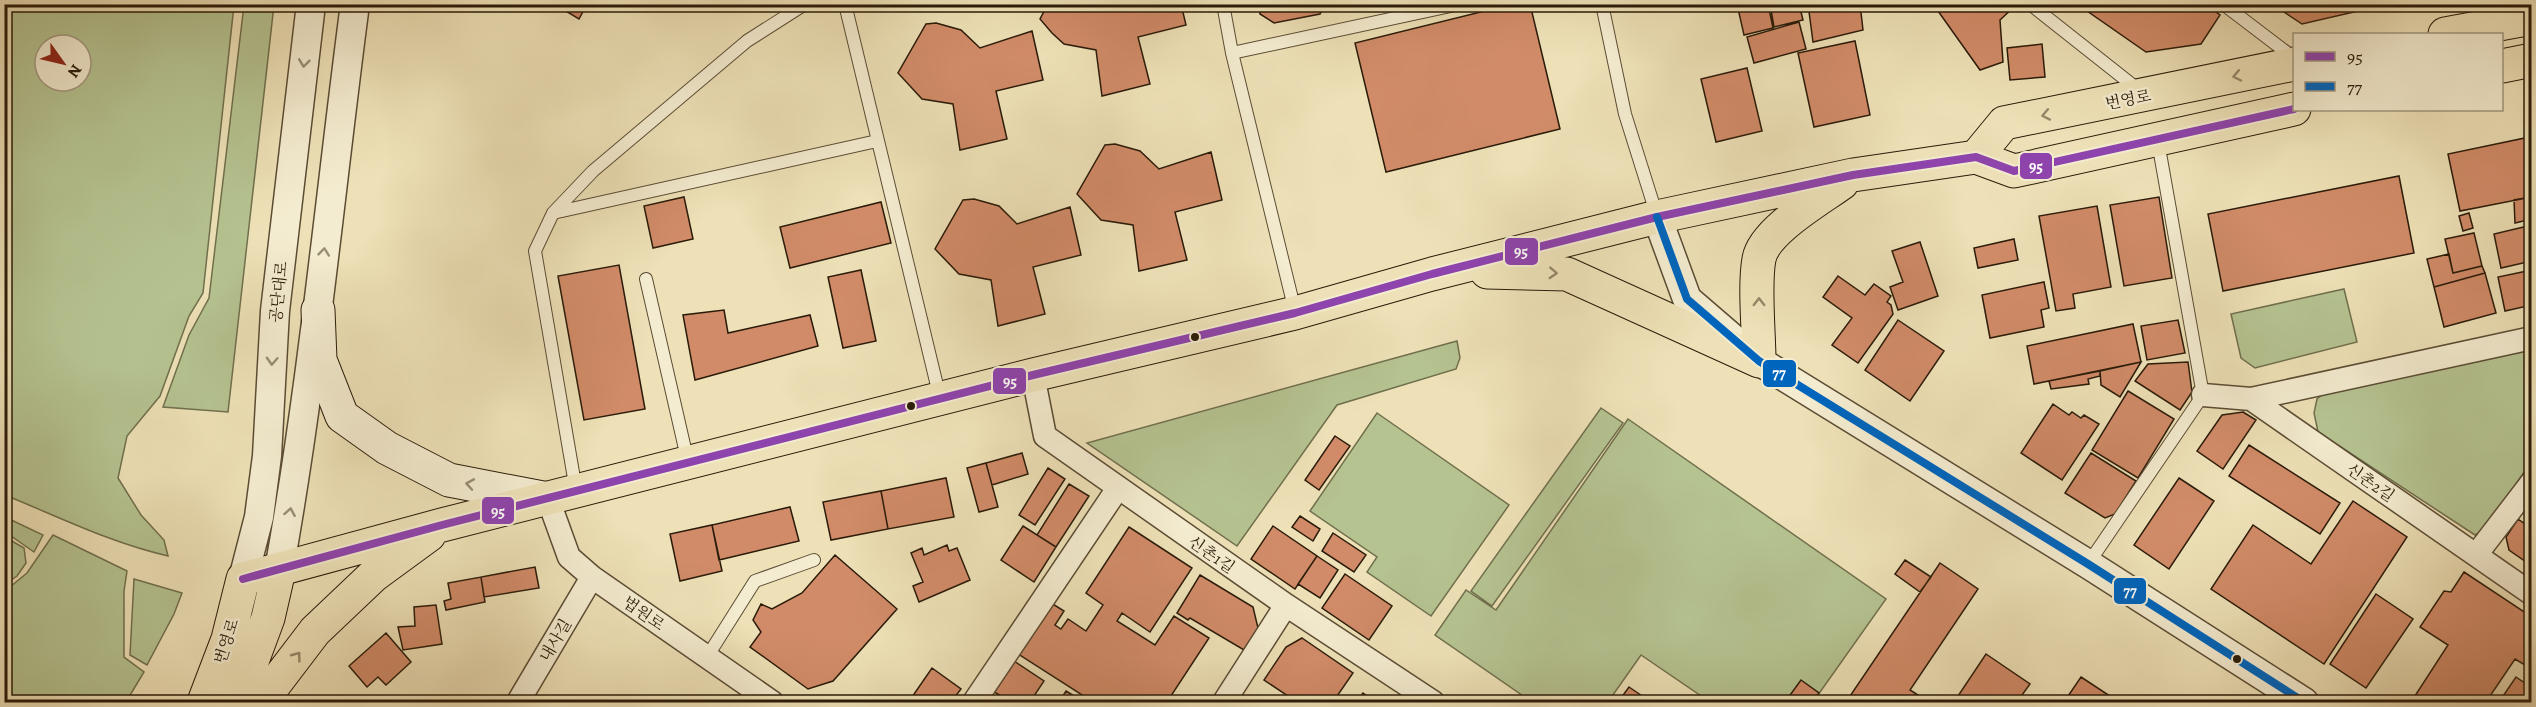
<svg xmlns="http://www.w3.org/2000/svg" width="2536" height="707" font-family="Alegreya,'Noto Serif KR',serif">
  <style>
    .green { fill: #b5c391; stroke: #706f4d; stroke-width: 1.5; fill-rule: evenodd }
    .building { fill: #d18b68; stroke: #2a1b09; stroke-width: 1.5 }
    .lines { fill: none; stroke-linecap: round; stroke-linejoin: round }
    .service-casing { stroke: #5b4c34; stroke-width: 14 }
    .minor-casing { stroke: #5b4c34; stroke-width: 25 }
    .tertiary-casing { stroke: #5b4c34; stroke-width: 31 }
    .secondary-casing { stroke: #2a1b09; stroke-width: 35 }
    .primary-casing { stroke: #2a1b09; stroke-width: 35 }
    .service { stroke: #f4ecd0; stroke-width: 12 }
    .minor { stroke: #f4ecd0; stroke-width: 22 }
    .tertiary { stroke: #f4ecd0; stroke-width: 28 }
    .secondary { stroke: #f4ecd0; stroke-width: 33 }
    .primary { stroke: #eee1b7; stroke-width: 33 }
    .bus-1-casing { stroke: #f4ecd0; stroke-width: 12 }
    .bus-2-casing { stroke: #f4ecd0; stroke-width: 12 }
    .bus-1 { stroke: #8e44ad; stroke-width: 8 }
    .bus-2 { stroke: #0065bd; stroke-width: 8 }
    .oneway { stroke: #998e76 }
    .oneway2 { stroke: #968869 }
    .bus-dot { fill: #2a1b09; stroke: #f4ecd0; stroke-width: 2 }
    .labels { text-anchor: middle; stroke-width: 5; stroke-linejoin: round; paint-order: stroke }
    .street-label { font-size: 16px; fill: #2a1b09; stroke: #f4ecd0 }
    .line-badge { stroke: #f4ecd0; stroke-width: 2 }
    .badge-label { font-size: 16px; text-anchor: middle; font-weight: bold; fill: #fff }
  </style>
  <rect width="100%" height="100%" fill="#eee1b7"/>
  <filter id="stains"><feTurbulence type="fractalNoise" baseFrequency=".00333" numOctaves="4"/><feColorMatrix values="0 0 0 0 .2 0 0 0 0 .09 0 0 0 0 .02 0 0 0 .5 -.17"/></filter>
  <radialGradient id="worn" r=".72"><stop offset=".6" stop-color="#630" stop-opacity="0"/><stop offset="1" stop-color="#630" stop-opacity=".3"/></radialGradient>
  <path class="green" d="M5 4 234 5 203 293 189 316 160 396 127 436 118 478 141 515 164 540 168 556C111 543 59 517 5 495L4 404 10 351 4 250ZM45 45H81V81H45Z
    M244 5H274L228 412 163 407 189 335 209 298Z
    M2344 289 2357 342 2255 368 2241 358 2231 314Z
    M1457 341 1460 358 1456 369 1337 405 1237 546 1087 443Z
    M2531 348V462L2484 530 2475 535 2318 432 2314 413 2317 399 2326 391Z
    M1601 408 1623 423 1492 606 1471 591Z
    M1377 413 1509 505 1431 616 1367 572 1377 557 1310 511Z
    M1628 419 1886 599 1813 702H1710L1641 655 1608 702H1532L1435 635 1466 590 1496 610Z
    M5 517 43 535 34 552 11 536 5 537Z
    M53 535 127 571 124 591V657L144 672 126 702H5V591L27 573Z
    M10 540 24 548 26 563 17 576 5 584V541Z
    M134 579 182 593 174 614 147 665 130 655Z"/>
  <path class="building" d="M554 4H587L579 19Z
    M1048 4H1181L1186 25 1138 37 1150 84 1102 96 1096 50 1064 44 1052 33 1040 19Z
    M1258 4H1325L1320 14 1274 23 1260 14Z
    M1513 4H1530L1560 129 1386 172 1355 43Z
    M1737 4H1768L1773 28 1744 35Z
    M1770 4H1799L1803 20 1774 27Z
    M1808 4H1860L1863 30 1813 42Z
    M1933 4H2017L2000 20 2003 62 1980 70Z
    M2077 4H2205L2220 15 2201 44 2146 52Z
    M2272 4H2366L2367 9 2302 24Z
    M1799 22 1806 49 1754 63 1747 37Z
    M936 23 961 30 980 48 1032 31 1043 80 996 91 1007 139 960 150 953 104 922 99 898 73 926 24Z
    M1855 41 1870 115 1814 127 1798 53Z
    M2042 44 2045 77 2010 80 2007 48Z
    M1747 68 1762 131 1716 142 1701 79Z
    M2525 138 2532 168V197L2460 211 2448 154Z
    M1115 144 1140 151 1159 169 1211 152 1222 200 1175 212 1187 260 1139 271 1133 225 1101 220 1077 194 1105 145Z
    M2399 176 2414 253 2223 291 2208 214Z
    M684 197 693 239 653 248 644 206Z
    M2159 197 2172 278 2124 286 2110 205Z
    M2532 197V219L2515 223 2514 200Z
    M974 199 999 206 1017 224 1070 207 1081 255 1033 267 1045 314 998 326 991 280 959 274 935 249 963 200Z
    M881 202 891 243 790 268 780 227Z
    M2097 206 2111 287 2073 294 2075 308 2056 311 2039 216Z
    M2469 213 2473 228 2463 231 2459 216Z
    M2532 225V261L2501 268 2494 234Z
    M2474 233 2482 266 2453 273 2445 239Z
    M2014 239 2018 260 1978 268 1974 248Z
    M1920 242 1938 296 1898 310 1890 287 1903 282 1892 251Z
    M2449 254 2453 273 2482 266 2485 273 2434 287 2427 259Z
    M619 265 645 409 584 420 558 276Z
    M861 270 876 341 843 348 828 277Z
    M2532 270V305L2505 311 2498 277Z
    M2485 273 2496 313 2444 327 2434 287Z
    M1838 276 1865 295 1874 284 1891 296 1887 302 1891 305 1893 314 1858 363 1832 345 1852 318 1823 297Z
    M2044 282 2049 308 2041 310 2044 327 1990 338 1982 295Z
    M724 310 728 333 810 315 818 346 695 380 683 315Z
    M1898 320 1944 351 1910 401 1865 370Z
    M2178 320 2185 353 2147 360 2141 326Z
    M2133 324 2141 362 2034 384 2027 346Z
    M2141 362 2120 397 2101 385 2100 371Z
    M2188 362 2192 392 2180 410 2135 381 2148 364Z
    M2100 371V376L2088 379 2089 384 2051 389 2049 381Z
    M2128 391 2174 419 2138 478 2092 450Z
    M2053 404 2069 415 2072 412 2081 418 2084 415 2099 424 2062 480 2021 453Z
    M2243 412 2256 420 2223 469 2197 451 2222 415Z
    M1335 436 1350 446 1319 490 1305 480Z
    M2249 445 2340 503 2320 534 2229 476Z
    M1022 453 1028 474 992 485 986 463Z
    M2091 453 2136 481 2115 514 2105 518 2065 493Z
    M986 463 998 507 979 512 967 468Z
    M1048 468 1065 479 1035 525 1019 515Z
    M946 478 954 517 888 529 881 491Z
    M2179 478 2214 501 2169 569 2134 545Z
    M1069 484 1089 496 1056 547 1037 535Z
    M881 491 888 529 831 540 823 502Z
    M2353 501 2407 537 2324 664 2211 589 2253 525 2311 564Z
    M790 507 799 541 719 560 712 525Z
    M1300 516 1320 529 1313 541 1292 527Z
    M2518 519 2532 529V566L2509 550 2506 537Z
    M712 525 722 571 680 581 670 534Z
    M1023 526 1056 547 1034 582 1001 560Z
    M1273 526 1317 556 1295 589 1251 559Z
    M1129 527 1192 568 1150 632 1122 613 1117 621 1155 645 1174 616 1209 638 1167 702H1117L1109 697 1106 702H1093L1012 650 1045 599 1064 611 1055 625 1061 629 1068 619 1086 631 1103 605 1086 593Z
    M1333 533 1366 555 1354 572 1322 551Z
    M947 545 949 551 957 548 970 580 919 602 913 586 923 582 911 553 922 548 924 555Z
    M835 555 897 609 833 681 808 689 750 647 761 632 753 620 761 604 772 609 802 593Z
    M1317 556 1338 570 1320 598 1298 584Z
    M1905 560 1931 577 1920 592 1895 574Z
    M1940 563 1978 589 1910 690 1918 695 1913 702H1846Z
    M535 567 539 588 484 597 481 577Z
    M2464 572 2532 617 2529 642 2532 644V656L2525 665 2515 659 2486 702H2411L2448 645 2420 627 2444 591 2451 592Z
    M1345 574 1392 606 1369 640 1322 608Z
    M1200 575 1253 607 1258 628 1244 650 1190 618 1188 620 1177 613Z
    M481 577 485 602 446 610 444 601 451 599 448 583Z
    M2376 594 2413 619 2366 688 2330 664Z
    M436 605 442 644 403 650 398 627 415 626 414 607Z
    M386 633 411 662 386 685 378 677 367 687 349 666Z
    M1302 638 1353 673 1333 702H1322L1314 697 1310 702H1297L1264 680 1286 647Z
    M1986 654 2030 684 2017 702H1954Z
    M1011 659 1044 681 1030 702H1011L991 690Z
    M932 668 961 689 951 702H920L912 697Z
    M2081 677 2119 702H2064Z
    M2516 677 2532 688V702H2499Z
    M1801 680 1819 693 1812 702H1785Z
    M1629 687 1651 702H1618Z
    M1066 691 1084 702H1059Z
    M1363 693 1376 702H1356Z"/>
  <g class="lines">
    <g class="service-casing">
      <path id="service" d="M845 4 940 398
        M1223 4 1232 53 1295 311
        M1602 4 1625 114 1657 216
        M2030 4 2140 91
        M2223 4 2294 58
        M1232 53 1460 4
        M553 213 877 141
        M646 279 688 462
        M576 490 535 251 553 213 593 171 747 41 805 4
        M2088 564 2203 395 2158 142
        M707 657 755 581 814 560"/>
    </g>
    <g class="minor-casing">
      <path id="minor" d="M1033 375 1045 436 1286 605 1433 702
        M2203 395 2251 399 2532 594
        M2251 399 2532 338
        M548 499 569 557 592 577 772 702
        M2476 555 2532 482
        M518 702 592 577
        M974 702 1118 488
        M1224 702 1286 605"/>
    </g>
    <g class="tertiary-casing">
      <path id="tertiary" d="M1657 217 1687 299 1759 361 2088 564 2304 702
        M279 570C313 382 330 193 355 4
        M243 579 259 517 267 456 275 311 311 4"/>
    </g>
    <g class="secondary-casing">
      <path id="secondary" d="M318 310 320 360 342 416 387 448 449 480 548 499"/>
    </g>
    <g class="primary-casing">
      <path id="primary" d="M2445 34 2532 18
        M2502 66 2532 60
        M1976 157 2004 123 2294 64
        M1487 272 1567 274 1759 361C1759 333 1754 285 1759 259 1764 231 1820 199 1842 183
        M204 702 228 639 243 579 442 525 1033 375 1295 313 1432 274 1657 217 1853 175 1976 157 2014 171 2294 109
        M237 702 268 618 279 570
        M261 702 315 631 373 576 429 535"/>
    </g>
    <use href="#service" class="service"/>
    <use href="#minor" class="minor"/>
    <use href="#tertiary" class="tertiary"/>
    <use href="#secondary" class="secondary"/>
    <use href="#primary" class="primary"/>
    <g class="bus-1-casing">
      <path id="bus-1" d="M243 579 442 525 1033 375 1295 313 1432 274 1657 217 1853 175 1976 157 2014 171 2294 109"/>
    </g>
    <g class="bus-2-casing">
      <path id="bus-2" d="M1657 217 1687 299 1759 361 2088 564 2304 702"/>
    </g>
    <use href="#bus-1" class="bus-1"/>
    <use href="#bus-2" class="bus-2"/>
  </g>
  <defs><path id="oneway-chevron" d="M-2-3.5L2.5 0L-2 3.5" fill="none" stroke-width="1.6" stroke-linecap="round" stroke-linejoin="round" transform="scale(1.5)"/></defs>
  <g class="oneway">
    <use href="#oneway-chevron" transform="translate(304 63) rotate(97)"/>
    <use href="#oneway-chevron" transform="translate(324 252) rotate(-84)"/>
    <use href="#oneway-chevron" transform="translate(272 361) rotate(93)"/>
    <use href="#oneway-chevron" transform="translate(470 484) rotate(-170)"/>
    <use href="#oneway-chevron" transform="translate(290 512) rotate(-80)"/>
  </g>
  <g class="oneway2">
    <use href="#oneway-chevron" transform="translate(2237 76) rotate(168)"/>
    <use href="#oneway-chevron" transform="translate(2046 115) rotate(169)"/>
    <use href="#oneway-chevron" transform="translate(1553 273) rotate(3)"/>
    <use href="#oneway-chevron" transform="translate(1759 302) rotate(-90)"/>
    <use href="#oneway-chevron" transform="translate(297 656) rotate(-53)"/>
  </g>
  <g class="bus-dot">
    <circle cx="1195" cy="337" r="5"/>
    <circle cx="911" cy="406" r="5"/>
    <circle cx="2237" cy="659" r="5"/>
  </g>
  <g class="labels">
    <g class="street-label">
      <text transform="translate(2128 99) rotate(-11)" y="6">번영로</text>
      <text transform="translate(278 292) rotate(-84)" y="6">공단대로</text>
      <text transform="translate(2371 482) rotate(35)" y="6">신촌2길</text>
      <text transform="translate(1212 554) rotate(35)" y="6">신촌1길</text>
      <text transform="translate(644 613) rotate(35)" y="6">법원로</text>
      <text transform="translate(555 640) rotate(-60)" y="6">내사길</text>
      <text transform="translate(226 641) rotate(-72)" y="6">번영로</text>
    </g>
  </g>
  <g class="line-badge">
    <rect x="2019" y="152" width="34" height="28" rx="6" fill="#8e44ad"/>
    <rect x="1504" y="237" width="35" height="29" rx="6" fill="#8e44ad"/>
    <rect x="1762" y="359" width="35" height="29" rx="6" fill="#0065bd"/>
    <rect x="992" y="367" width="35" height="28" rx="6" fill="#8e44ad"/>
    <rect x="481" y="496" width="34" height="29" rx="6" fill="#8e44ad"/>
    <rect x="2113" y="577" width="34" height="28" rx="6" fill="#0065bd"/>
  </g>
  <g class="badge-label">
    <text x="2036" y="172">95</text>
    <text x="1521" y="257">95</text>
    <text x="1779" y="379">77</text>
    <text x="1010" y="387">95</text>
    <text x="498" y="517">95</text>
    <text x="2130" y="597">77</text>
  </g>
  <rect width="2536" height="707" fill="none" stroke="#eee1b7" stroke-width="24"/>
  <rect x="6" y="6" width="2524" height="695" fill="none" stroke="#2a1b09" stroke-width="3"/>
  <rect x="12" y="12" width="2512" height="683" fill="none" stroke="#2a1b09" stroke-width="1.5"/>
  <rect x="2293" y="33" width="210" height="78" fill="#f4ecd0" stroke="#a39880" stroke-width="1.5"/>
  <rect x="2305" y="52" width="30" height="9" fill="#8e44ad" stroke="#a39880" stroke-width="1.5"/>
  <text x="2347" y="63" font-size="18" fill="#2a1b09">95</text>
  <rect x="2305" y="82" width="30" height="9" fill="#0065bd" stroke="#a39880" stroke-width="1.5"/>
  <text x="2347" y="93" font-size="18" fill="#2a1b09">77</text>
  <g transform="translate(63 63) rotate(124)"><circle r="28" fill="#f4ecd0" stroke="#a39880" stroke-width="1.5"/>
  <path d="M0-4.5L10 22L0 15L-10 22Z" fill="#8f2418"/>
  <text y="-9" font-size="16" font-weight="bold" text-anchor="middle" fill="#2a1b09">N</text>
  </g>
  <rect width="100%" height="100%" filter="url(#stains)"/>
  <rect width="100%" height="100%" fill="url(#worn)"/>
</svg>
